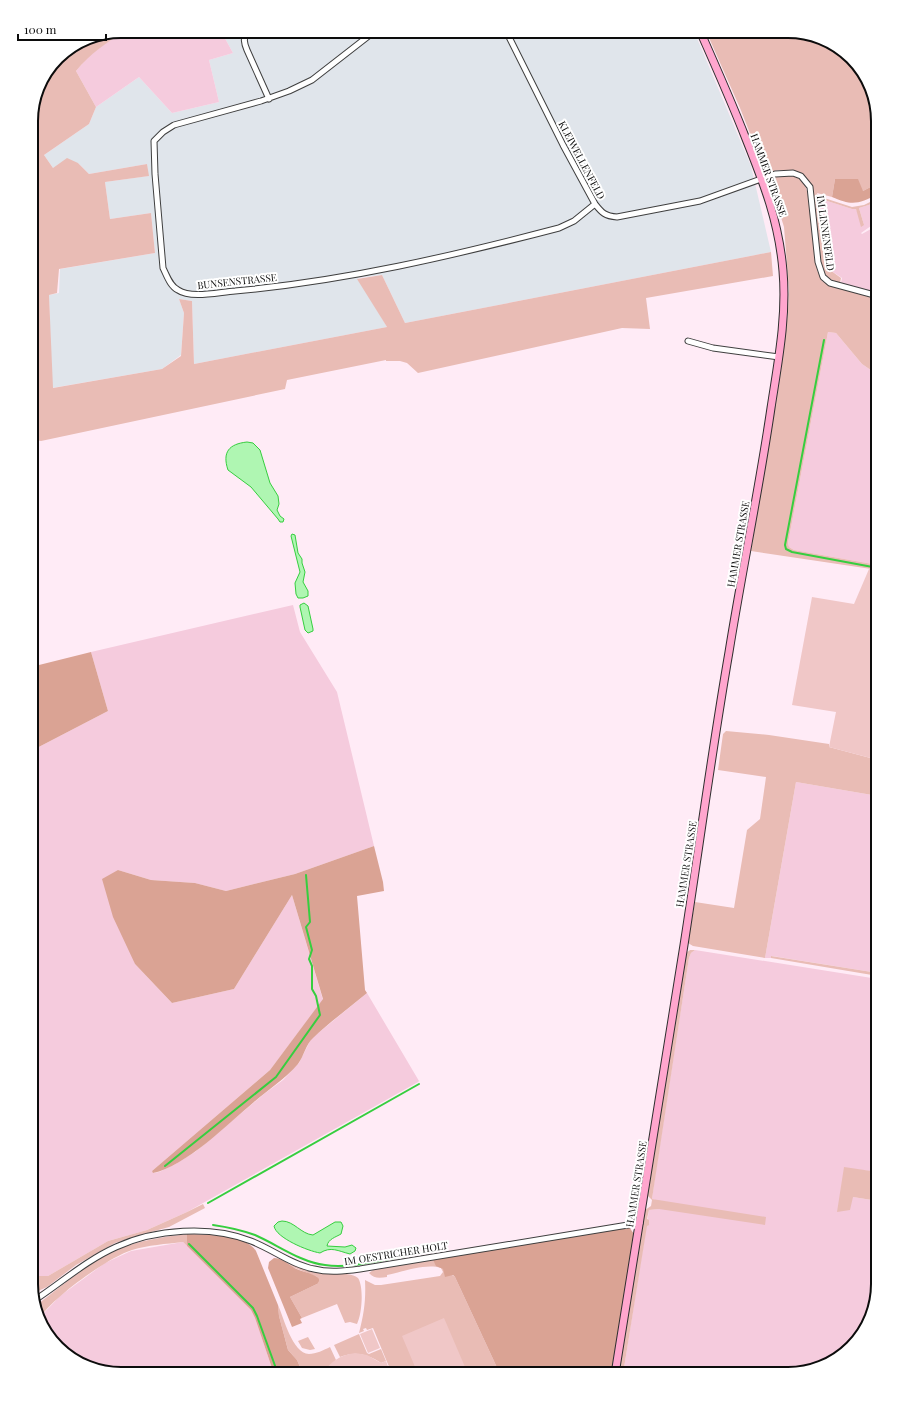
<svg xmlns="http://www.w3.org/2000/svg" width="909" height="1405" font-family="'Playfair Display',serif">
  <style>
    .industrial { fill: #e0e5eb }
    .farmland { fill: #f5cbdd }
    .green { fill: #e9bcb5 }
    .forest { fill: #daa394 }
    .pitch { fill: #f0c7c7 }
    .water { fill: #aff6b2; stroke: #36ce3f }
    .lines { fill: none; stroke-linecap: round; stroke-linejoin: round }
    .stream { stroke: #36ce3f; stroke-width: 2 }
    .minor-casing { stroke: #3f3f3f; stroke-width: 7 }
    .secondary-casing { stroke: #2e2e2e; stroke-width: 9 }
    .minor { stroke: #fff; stroke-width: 5 }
    .secondary { stroke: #ffa6ce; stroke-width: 7 }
    .labels { text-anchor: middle; stroke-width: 4; stroke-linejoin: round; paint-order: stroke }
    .street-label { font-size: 10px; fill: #0c0c0c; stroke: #fff }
    .rim { fill: none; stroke: #0c0c0c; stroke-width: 2 }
  </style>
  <rect width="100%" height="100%" fill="#ffebf6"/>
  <path class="industrial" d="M221 31H694L751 166 771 252 405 323 382 275 358 278 387 327 194 364 192 301 179 299 184 313 181 355 162 369 52 388 49 295 59 293 60 269 155 253 151 213 110 219 105 182 148 176 147 164 89 174 78 163 53 168 44 155 89 124 96 107 139 77 172 113 219 102 209 60 233 53Z"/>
  <path class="farmland" d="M125 31H221L233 53 209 60 219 102 172 113 139 77 96 107 76 71 87 58 100 47Z
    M818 198 852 209H856L864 225 859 208 878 202V221L861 233 862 234 878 225V293L841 283 842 278 830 270 826 262Z
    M828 332 836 333 862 364 878 375V565L794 550 789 547 788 543Z
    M293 605 300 632 337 692 374 846 295 874 226 891 195 883 151 880 118 870 135 964 172 1003 234 989 292 895 323 1000 270 1070 152 1171 154 1173 159 1172 174 1165 195 1152 264 1094 283 1080 299 1063 311 1039 367 993 419 1081 418 1082 187 1212 147 1230 108 1241 48 1276H35L31 1273V901L33 750 108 711 91 652Z
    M796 782 878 796V973L772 956 771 958H765Z
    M695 950 878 979V1172L844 1168 853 1197 878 1201V1284L871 1308H870L861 1334 828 1365 788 1374H623L649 1210 659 1209 662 1202 652 1199 656 1170 689 958 691 953Z
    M183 1242 251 1310 255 1318 274 1374H116L71 1359 40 1324 39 1319 42 1315 60 1296 105 1263 131 1251Z"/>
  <path class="green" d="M121 31H125C106 43 91 53 76 71L96 107 89 124 44 155 53 168 67 158 78 163 89 174 147 164 149 176 105 182 110 219 151 213 155 253 59 269 57 293 49 295 53 388 162 369 181 356 184 313 179 299 192 301 194 364 387 327 357 279 382 275 405 323 771 252 773 276 646 298 650 329 622 328 418 373 407 363 400 361H386V360L287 380 285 389 41 441 35 440V418H31V116L38 87 58 57 87 38Z
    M706 31H794L826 42 857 67 869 81 878 121V183L863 191 835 179 832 197 817 193 818 196 852 207 864 205 878 198V202L859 208 864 225 861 227 856 209H852L818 198 826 262 830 270 841 278 840 283C832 281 827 278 822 270L813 191C807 174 798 169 779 170 773 171 770 172 764 169L740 108Z
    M786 175C792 176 799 177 803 182 812 193 815 253 817 270L822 281 829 285 878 299V375L862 364 836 333 828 332 788 543 789 547 794 550 878 565V570L751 551 781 371 788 313 789 289 784 227 770 182 775 177Z
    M31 442 34 563 31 620Z
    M726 731 769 735 829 744V747L878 760V796L796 782 765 958 693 946 688 943 695 902 734 908 747 830 760 819 766 777 718 770 723 734Z
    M33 750 31 874V751Z
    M690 950H695L691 953 689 958 652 1199 766 1217 765 1225 659 1209 649 1210 647 1219 649 1220V1225L647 1226 623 1374H618L645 1210 651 1206 652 1200 648 1196V1193L686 953Z
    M771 956 878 973V976L771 958Z
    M844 1167 878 1172V1201L853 1197 850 1210 837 1212Z
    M203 1204 205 1208 169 1227 133 1237 115 1243 76 1265 47 1287 38 1291 33 1292 31 1284V1273L35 1276H48L108 1241 147 1230 187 1212Z
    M187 1234V1246L183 1242C166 1244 148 1245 132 1250 107 1258 52 1298 39 1319L36 1306 38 1304C63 1285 88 1263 117 1250 139 1240 164 1237 187 1234Z
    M433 1260 435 1263 455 1277 500 1374H392L373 1328 367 1330 366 1328 363 1329 364 1331 359 1333C364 1314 366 1300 365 1280L375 1285H381L440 1276 443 1272 441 1268C425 1263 403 1272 387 1275V1277C380 1278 374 1279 369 1273L373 1270Z
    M287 1262C296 1266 306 1271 317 1273 329 1275 348 1271 358 1278 364 1287 362 1314 357 1324L350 1322 345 1323 337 1304 302 1318 290 1297 317 1284V1277L293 1267Z
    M278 1305C284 1318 292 1353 309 1354 316 1354 324 1350 330 1347L336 1360 323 1374H303L297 1360 288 1350 287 1346 279 1316Z
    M359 1334 367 1353 369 1354 381 1349 386 1361 381 1363C369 1354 354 1351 340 1357L334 1345Z
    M308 1337 315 1349 310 1350 302 1348 298 1341Z"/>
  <path class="forest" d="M835 179H858L863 191 878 183V194C859 204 852 206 832 197Z
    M91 652 108 711 31 751V670L35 666Z
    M374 846 383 882 384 891 357 896 365 990 367 993C349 1008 330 1022 313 1038 306 1044 304 1056 298 1064 285 1079 269 1089 254 1102 229 1123 185 1167 153 1173L152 1171 270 1070 323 999 292 895 234 989 172 1003 135 964 113 917 102 879 118 870 151 880 195 883 226 891 295 874Z
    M629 1227 634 1234 611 1374H500L455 1277 453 1275 445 1277 443 1269 436 1266 433 1260Z
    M187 1234C205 1235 246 1234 256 1251L278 1305 279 1316 288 1350 297 1360 303 1374H274L255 1318 251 1310 187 1246Z
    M274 1258C285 1258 292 1269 302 1271 308 1273 316 1275 319 1279V1281L317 1284 290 1297 302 1318 300 1319 302 1323 292 1327 268 1268 269 1262Z"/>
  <path class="pitch" d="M869 569 878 570V760L829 747 836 712 792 705 812 597 854 604Z
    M444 1318 468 1374H418L402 1336Z
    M372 1329 380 1348 368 1353 360 1334Z
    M355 1353 367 1355 381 1363 386 1361 391 1374H384L379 1368 366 1374H323C330 1361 341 1355 355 1353Z"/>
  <path class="water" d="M247 442 253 443 260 450 270 483 278 496 279 504 277 510 280 516 284 519 283 522H280L278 519 251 487 228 470C222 452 229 444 247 442Z
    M292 534 295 535 298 553 302 559V563L305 572 303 582 308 591V596L303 598H298L296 594 295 583 300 572 291 536Z
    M304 603 308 606 313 629V631L308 633 305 630 300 607V605Z
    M282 1221C294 1221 301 1234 313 1235L335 1222H341L343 1226 341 1234C336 1237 328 1239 327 1246L345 1247 352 1245 356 1248 355 1251 350 1254C338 1251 331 1246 320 1253 308 1251 276 1238 274 1226L278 1222Z"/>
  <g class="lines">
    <path class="stream" d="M824 340 785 545 786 549 792 552 878 568
      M165 1166 276 1077 320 1015 316 996 312 989V966L309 959 312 950 306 927 310 922 306 875
      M208 1203 419 1084
      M213 1225C227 1227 241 1230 255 1235 278 1245 300 1262 325 1265 351 1269 385 1259 411 1255L416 1252
      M189 1244 253 1308 257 1316 278 1374"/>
    <g class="minor-casing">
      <path id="minor" d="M247 31C243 38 244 43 247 50L269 99
        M375 31 312 80 289 91 261 101 174 125 163 132 154 141 155 174 163 268C167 276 170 286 178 290 191 299 219 292 235 291 345 281 452 256 559 228L574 221 595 204
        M506 31 563 145 595 204C602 213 605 216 617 217L700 201 775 174 793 173 801 176 810 187 818 262 823 277 830 283 878 296
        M688 341 713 348 779 357
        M35 1300C62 1282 87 1260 116 1247 155 1229 211 1225 251 1241 272 1249 292 1265 314 1269 329 1273 345 1271 360 1269L640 1223"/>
    </g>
    <g class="secondary-casing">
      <path id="secondary" d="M615 1374C637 1231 662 1088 684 945 699 848 712 750 729 652 742 571 759 490 771 408 778 362 787 317 783 271 779 222 764 184 746 139 732 103 716 67 700 31"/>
    </g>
    <use href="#minor" class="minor"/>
    <use href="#secondary" class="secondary"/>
  </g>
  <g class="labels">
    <g class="street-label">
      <text transform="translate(582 160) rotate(62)" y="4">KLEIWELLENFELD</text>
      <text transform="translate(769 175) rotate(70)" y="4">HAMMER STRASSE</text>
      <text transform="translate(826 233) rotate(82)" y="4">IM LINNENFELD</text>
      <text transform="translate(237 281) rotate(-6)" y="4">BUNSENSTRASSE</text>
      <text transform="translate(738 544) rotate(-80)" y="4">HAMMER STRASSE</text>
      <text transform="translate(686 864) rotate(-81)" y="4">HAMMER STRASSE</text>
      <text transform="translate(636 1184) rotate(-81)" y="4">HAMMER STRASSE</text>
      <text transform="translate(396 1253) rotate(-9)" y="4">IM OESTRICHER HOLT</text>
    </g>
  </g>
  <path d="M0 0H909V1405H0ZM121 38H788A83 83 0 0 1 871 121V1284A83 83 0 0 1 788 1367H121A83 83 0 0 1 38 1284V121A83 83 0 0 1 121 38Z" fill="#fff" fill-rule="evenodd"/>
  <path class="rim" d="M121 38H788A83 83 0 0 1 871 121V1284A83 83 0 0 1 788 1367H121A83 83 0 0 1 38 1284V121A83 83 0 0 1 121 38Z"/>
  <path d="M18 34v6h88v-6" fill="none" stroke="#0c0c0c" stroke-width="2"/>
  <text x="24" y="34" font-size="12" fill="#0c0c0c" stroke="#ffffff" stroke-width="3" paint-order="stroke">100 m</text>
</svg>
